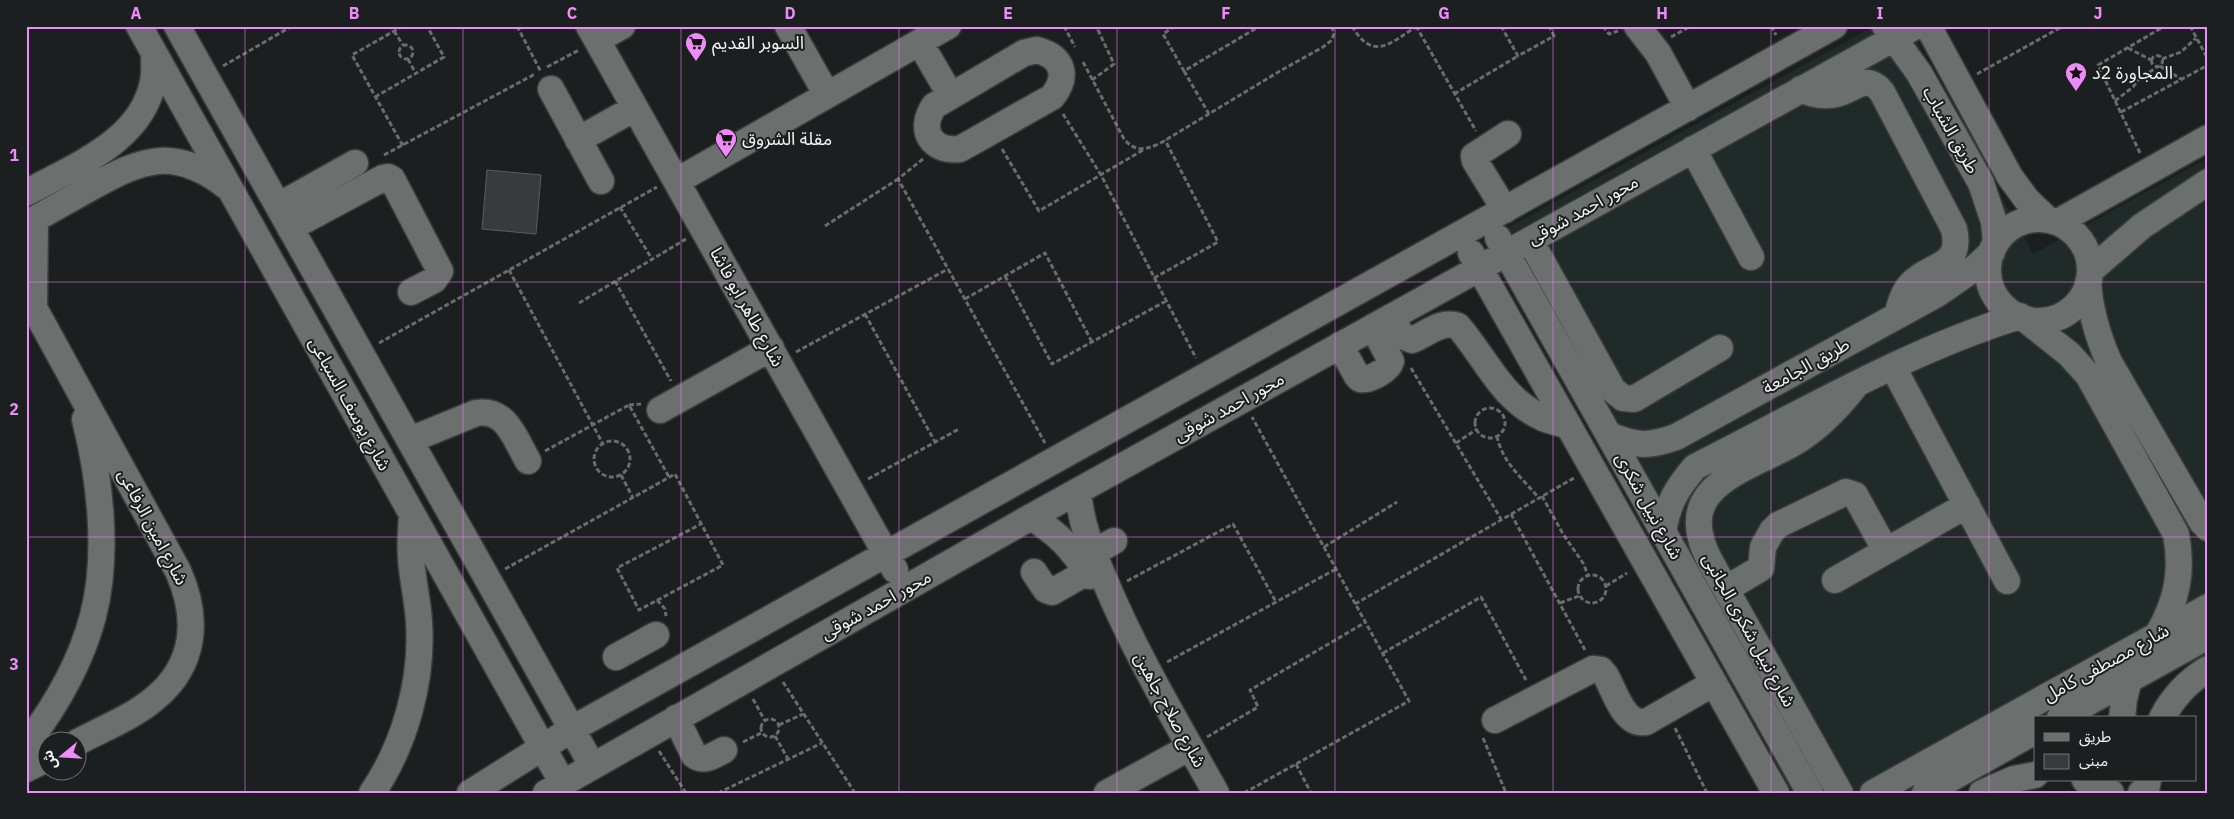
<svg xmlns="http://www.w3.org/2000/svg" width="2234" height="819" font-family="'IBM Plex Sans','Noto Sans Arabic',sans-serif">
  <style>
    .built { fill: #202a28 }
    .building { fill: #383b3c; stroke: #5a5e5e }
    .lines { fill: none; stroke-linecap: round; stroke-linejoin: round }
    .minor-casing { stroke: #3b3d3c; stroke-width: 29 }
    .path { stroke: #6a6c6c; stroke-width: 3; stroke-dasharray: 5 2.5; stroke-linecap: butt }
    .minor { stroke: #6b6f6e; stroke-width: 26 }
    .grid { fill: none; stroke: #ed8cf9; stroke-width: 1; stroke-opacity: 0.55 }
    .labels { text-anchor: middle; stroke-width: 4; stroke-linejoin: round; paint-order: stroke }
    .poi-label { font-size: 18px; fill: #f2f4f3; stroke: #1c1f1f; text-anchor: start }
    .street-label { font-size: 18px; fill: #f2f4f3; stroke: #1c1f1f }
    .neatline { fill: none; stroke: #ed8cf9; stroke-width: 2 }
    .grid-label { font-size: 16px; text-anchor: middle; font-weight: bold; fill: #ed8cf9 }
  </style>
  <rect width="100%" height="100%" fill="#1c1f1f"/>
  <path class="built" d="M1874 26H1908L2033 254 2208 158V625L2043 718H2035V722L1909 793H1793L1484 241Z"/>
  <path class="building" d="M487 170 541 175 536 234 482 229Z"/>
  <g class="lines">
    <g class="minor-casing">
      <path id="minor" d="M139 26 562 782
        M177 26 592 765
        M589 26 895 570
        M788 26 827 95
        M1637 26 1658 53 1688 108
        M1885 26 1919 73 1981 183 1994 222 1996 243
        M1928 26 2010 177 2027 200 2048 220
        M597 40 622 26
        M920 43 951 96
        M1037 50C1063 57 1069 76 1052 97L960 149C931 152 918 130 934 106L1024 53Z
        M551 89 601 181
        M1801 89C1813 95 1823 97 1836 94 1854 90 1866 72 1882 92L1954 229C1963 268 1931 263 1911 284 1903 293 1900 304 1897 316
        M578 140 635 108
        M1693 149 1751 257
        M677 181 948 26
        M26 193C74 166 141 142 153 82 155 73 154 63 154 55
        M278 206 355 163
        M1505 210 1475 161 1474 156 1508 134
        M35 219 34 308 178 571C199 618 196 665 154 699 133 717 102 729 78 742
        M1988 270a51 51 0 1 1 102 0a51 51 0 1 1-102 0Z
        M2058 222 2208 138
        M26 224C47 212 69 200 90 188 142 159 174 146 226 186
        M290 228 383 178 388 177 392 179 440 271 434 280 411 292
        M1498 238 1810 793
        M1530 240 1613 390 1623 398 1634 399 1720 348
        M1471 253 1776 793
        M2090 271 2142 226 2208 182
        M2088 282C2090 310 2098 337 2109 362L2202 522 2208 528
        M1391 317 1402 336 1412 340C1427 334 1441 320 1458 326 1486 358 1501 399 1543 418 1551 421 1560 423 1569 426
        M2025 319 2069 354 2088 375 2176 534C2183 572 2177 601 2158 634
        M1340 345 1357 376 1360 379C1369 381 1389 370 1391 361L1373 327
        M1893 367 2007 581
        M660 410 771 348
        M1609 435C1636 446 1648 447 1676 437L1937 294 1976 267 1992 252
        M410 440 476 413C507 408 515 439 528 461
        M1078 491C1081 526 1092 550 1105 581 1136 655 1177 723 1216 793
        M1031 517C1060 535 1071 548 1090 576
        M1663 532C1668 503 1676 489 1695 467 1798 415 1909 350 2020 316
        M1093 553 1114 541
        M1034 572 1046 590 1052 592 1087 572
        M1835 580 1967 505
        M1726 589 1761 568 1763 547 1772 531 1778 525 1846 492 1855 495 1886 551
        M616 657 656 635
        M676 718 694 755C704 763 714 755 724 750
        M2060 718 2208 636
        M2122 718 2124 699 2129 679
        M2162 718C2173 697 2188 681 2208 669
        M1495 720 1593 669 1601 670 1606 676C1615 692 1624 726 1646 722L1714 683
        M26 745C55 707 81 662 93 616 109 555 100 479 85 419
        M26 769 48 758
        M2085 780 2111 793
        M372 793C405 745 423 680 419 622 418 600 412 579 411 557 410 543 411 529 412 515
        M470 793 572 729 1834 26
        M546 793 1031 517 1916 26
        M1107 793 1190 747
        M1840 793 1710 561C1671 487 1742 472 1792 444 1817 430 1838 408 1856 385
        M1873 793 2208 607
        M1925 793 2035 731
        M1982 793 2014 779 2035 775
        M2141 793 2146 790 2148 780"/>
    </g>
    <path class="path" d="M403 26 352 55 403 146
      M517 26 541 72
      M1064 26 1075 47
      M1175 26 1163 34 1184 71 1260 26
      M1352 26C1373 62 1390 43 1416 27
      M1416 26 1476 131
      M1501 26 1518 56 1554 36 1549 26
      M1603 26 1609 34 1618 31
      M1771 26 1776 35
      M2190 26 2208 59
      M394 31 403 45
      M1671 37 1691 26
      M399 52a7 7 0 1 1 14 0a7 7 0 1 1-14 0Z
      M2128 48 2151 60
      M2151.5 61a5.5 5.5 0 1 1 11 0a5.5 5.5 0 1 1-11 0Z
      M408 59 416 74
      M2162 59 2181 52 2196 38
      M1083 62 1124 139C1135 152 1144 150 1159 144L1280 71 1323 47 1332 40 1334 33 1331 26
      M223 66 292 26
      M2160 66 2181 79
      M547 67 579 50
      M1184 71 1209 114
      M1977 74 2063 26
      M1092 80 1114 64 1098 30 1099 26
      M1454 94 1518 56
      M375 97 444 57 427 26
      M2115 101 2133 87 2138 80 2157 67
      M2121 112 2208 65
      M1063 114 1101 175 1196 358
      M1002 149 1039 211 1143 150
      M2140 153 2098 65 2165 26
      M384 155 535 74
      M923 159 898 179 1045 443
      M620 207 652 259
      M825 226 898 179
      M509 270 603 444
      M1005 276 1052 364 1166 301
      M1154 278 1218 242 1165 140
      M615 281 671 381
      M965 299 1045 253 1092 342
      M579 303 686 239
      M865 314 935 442
      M379 343 657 187
      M796 352 948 269
      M1411 368 1501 519
      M629 405 641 404
      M1475 423a15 15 0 1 1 30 0a15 15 0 1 1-30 0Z
      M1497 436C1502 462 1522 478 1539 498
      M594 459a18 18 0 1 1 36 0a18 18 0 1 1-36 0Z
      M1456 443 1477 429
      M545 451 629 405 669 477
      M621 475 633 498
      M868 479 959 429
      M1542 496 1563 534 1583 563 1588 575
      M1511 514 1585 650
      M1324 547 1397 502
      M505 569 675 474 723 565 639 610 617 568 701 524
      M1578 589a14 14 0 1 1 28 0a14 14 0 1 1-28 0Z
      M1127 581 1233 524 1276 602
      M1606 586 1627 573
      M657 600 665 609 666 616
      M1560 603 1579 596
      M1355 604 1574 478
      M1383 653 1481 597 1526 680
      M1167 662 1336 569
      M783 682 855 793
      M753 699 765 721
      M761 728a9 9 0 1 1 18 0a9 9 0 1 1-18 0Z
      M779 725 803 714
      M1675 728 1707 793
      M775 736 788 759
      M1207 737 1258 707 1250 690 1366 622
      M1483 738 1506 793
      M743 742 763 732
      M659 751 686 793
      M1296 764 1311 793
      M718 793 822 743
      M1244 793 1409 701 1252 417"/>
    <use href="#minor" class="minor"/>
  </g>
  <path class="grid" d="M245 26V793M463 26V793M681 26V793M899 26V793M1117 26V793M1335 26V793M1553 26V793M1771 26V793M1989 26V793M26 282H2208M26 537H2208"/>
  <defs>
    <g id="supermarket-pin" transform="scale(1.125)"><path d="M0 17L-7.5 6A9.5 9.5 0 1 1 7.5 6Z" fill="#ed8cf9" stroke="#1c1f1f"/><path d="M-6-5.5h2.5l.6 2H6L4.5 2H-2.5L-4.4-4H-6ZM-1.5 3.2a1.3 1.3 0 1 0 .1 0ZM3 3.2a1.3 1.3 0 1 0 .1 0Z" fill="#111"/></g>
    <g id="sight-pin" transform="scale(1.125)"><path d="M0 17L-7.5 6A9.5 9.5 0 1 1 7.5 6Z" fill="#ed8cf9" stroke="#1c1f1f"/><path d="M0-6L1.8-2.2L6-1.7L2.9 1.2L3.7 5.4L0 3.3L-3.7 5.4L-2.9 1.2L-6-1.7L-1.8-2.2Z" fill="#111"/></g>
  </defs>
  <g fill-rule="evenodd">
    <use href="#supermarket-pin" x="696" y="43"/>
    <use href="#sight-pin" x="2076" y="73"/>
    <use href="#supermarket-pin" x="726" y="139"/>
  </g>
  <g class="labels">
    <g class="poi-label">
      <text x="712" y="49">السوبر القديم</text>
      <text x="2092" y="79">المجاورة 2د</text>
      <text x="742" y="145">مقلة الشروق</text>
    </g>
    <g class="street-label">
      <text transform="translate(1951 130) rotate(61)" y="6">طريق الشباب</text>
      <text transform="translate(1583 210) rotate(-29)" y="6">محور احمد شوقى</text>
      <text transform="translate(747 307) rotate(61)" y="6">شارع طاهر ابو فاشا</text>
      <text transform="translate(1806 366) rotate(-29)" y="6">طريق الجامعة</text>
      <text transform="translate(350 404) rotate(61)" y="6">شارع يوسف السباعى</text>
      <text transform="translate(1229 407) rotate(-29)" y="6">محور احمد شوقى</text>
      <text transform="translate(1649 506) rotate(61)" y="6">شارع نبيل شكرى</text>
      <text transform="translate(153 527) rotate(62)" y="6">شارع امين الرفاعى</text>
      <text transform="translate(876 605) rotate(-29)" y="6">محور احمد شوقى</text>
      <text transform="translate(1749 630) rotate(61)" y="6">شارع نبيل شكرى الجانبى</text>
      <text transform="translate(2106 663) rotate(-29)" y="6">شارع مصطفى كامل</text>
      <text transform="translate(1170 710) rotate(61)" y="6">شارع صلاح جاهين</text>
    </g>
  </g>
  <rect width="2234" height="819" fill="none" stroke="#1c1f1f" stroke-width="55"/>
  <rect x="2034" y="716" width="162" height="65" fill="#1c1f1f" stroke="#727474"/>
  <rect x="2044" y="733" width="25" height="8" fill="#6b6f6e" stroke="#727474"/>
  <text x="2079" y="742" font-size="15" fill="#f2f4f3">طريق</text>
  <rect x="2044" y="754" width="25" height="15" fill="#383b3c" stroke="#727474"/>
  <text x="2079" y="766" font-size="15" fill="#f2f4f3">مبنى</text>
  <g transform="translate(62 756) rotate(252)"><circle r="24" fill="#1c1f1f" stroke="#727474"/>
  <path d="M0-4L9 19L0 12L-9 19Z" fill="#ed8cf9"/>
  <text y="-8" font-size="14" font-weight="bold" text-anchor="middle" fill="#f2f4f3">ش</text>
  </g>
  <rect x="28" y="28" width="2178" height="764" class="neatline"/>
  <g class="grid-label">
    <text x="136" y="19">A</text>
    <text x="354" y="19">B</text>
    <text x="572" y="19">C</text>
    <text x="790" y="19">D</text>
    <text x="1008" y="19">E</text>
    <text x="1226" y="19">F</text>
    <text x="1444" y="19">G</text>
    <text x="1662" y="19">H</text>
    <text x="1880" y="19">I</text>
    <text x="2098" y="19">J</text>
    <text x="14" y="161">1</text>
    <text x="14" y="415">2</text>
    <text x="14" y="670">3</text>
  </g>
</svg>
